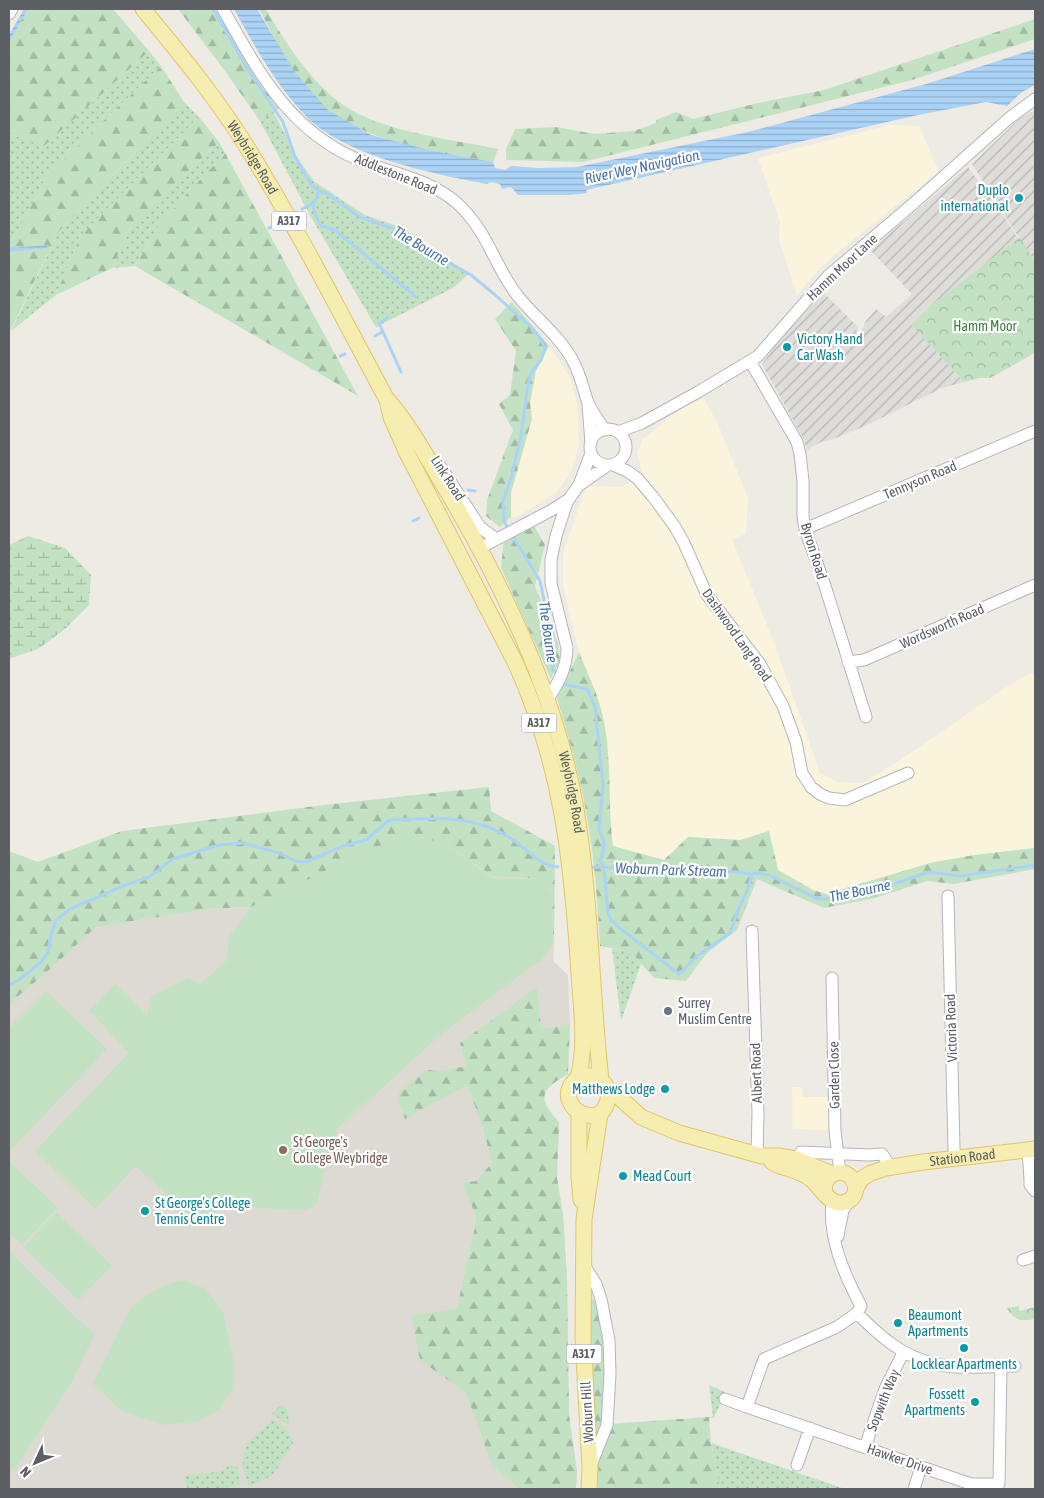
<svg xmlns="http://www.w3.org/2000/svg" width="1044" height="1498" font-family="'Asap Condensed',sans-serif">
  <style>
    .commercial { fill: #faf4dc }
    .industrial { fill: url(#industrial-furrows) }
    .education { fill: #dddad3 }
    .grass { fill: url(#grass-dots) }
    .forest { fill: url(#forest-firs) }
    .wetland { fill: url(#wetland-marsh) }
    .park { fill: url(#park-crowns) }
    .pitch { fill: #c3e2c4 }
    .water { fill: url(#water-rules) }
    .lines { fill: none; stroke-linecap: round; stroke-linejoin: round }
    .stream { stroke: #abd3f6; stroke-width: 3 }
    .minor-casing { stroke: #b5b6ba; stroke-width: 13 }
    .major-casing { stroke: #e3c568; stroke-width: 17 }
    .minor { stroke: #fff; stroke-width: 11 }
    .major { stroke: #f6eeb0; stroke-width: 15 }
    .culture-dot { fill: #0f9aa8; stroke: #fff; stroke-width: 2 }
    .worship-dot { fill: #6b7280; stroke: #fff; stroke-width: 2 }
    .education-dot { fill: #8d6e63; stroke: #fff; stroke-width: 2 }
    .labels { text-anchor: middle; stroke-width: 4.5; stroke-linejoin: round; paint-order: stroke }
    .shield { fill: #fff; stroke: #8d8f92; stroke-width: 1 }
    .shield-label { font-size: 12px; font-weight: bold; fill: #5c5f63 }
    .street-label { font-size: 14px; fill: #5c5f63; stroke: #fff }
    .culture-label { font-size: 14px; fill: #0d838f; stroke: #fff; text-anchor: start }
    .park-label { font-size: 14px; fill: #3e8143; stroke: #fff }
    .worship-label { font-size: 14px; fill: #5b616d; stroke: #fff; text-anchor: start }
    .education-label { font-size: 14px; fill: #785e54; stroke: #fff; text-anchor: start }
    .water-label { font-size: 15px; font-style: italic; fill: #4b74a6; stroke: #fff }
  </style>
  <defs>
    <pattern id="industrial-furrows" width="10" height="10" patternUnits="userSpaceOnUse" patternTransform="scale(1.25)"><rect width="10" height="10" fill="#dfddd9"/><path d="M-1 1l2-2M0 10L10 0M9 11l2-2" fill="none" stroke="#b8b6b4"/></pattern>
    <pattern id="grass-dots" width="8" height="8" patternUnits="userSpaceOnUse" patternTransform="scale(1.25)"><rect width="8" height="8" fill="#c3e2c4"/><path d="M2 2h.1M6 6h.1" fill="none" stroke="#a2baa3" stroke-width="1.8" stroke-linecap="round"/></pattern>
    <pattern id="forest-firs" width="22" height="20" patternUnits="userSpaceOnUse" patternTransform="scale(1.25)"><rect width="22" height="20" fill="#c3e2c4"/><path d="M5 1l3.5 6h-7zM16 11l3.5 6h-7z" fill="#a2baa3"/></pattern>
    <pattern id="wetland-marsh" width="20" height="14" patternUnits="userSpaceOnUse" patternTransform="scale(1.25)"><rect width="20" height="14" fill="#c3e2c4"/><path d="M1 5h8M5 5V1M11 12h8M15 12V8" fill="none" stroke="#a2baa3"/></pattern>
    <pattern id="park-crowns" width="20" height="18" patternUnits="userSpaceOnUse" patternTransform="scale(1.25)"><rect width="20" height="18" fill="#c3e2c4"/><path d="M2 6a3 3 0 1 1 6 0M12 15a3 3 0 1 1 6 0" fill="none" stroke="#a2baa3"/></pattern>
    <pattern id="water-rules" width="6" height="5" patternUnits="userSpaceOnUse" patternTransform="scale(1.25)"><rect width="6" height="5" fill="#abd3f6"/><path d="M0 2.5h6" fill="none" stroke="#8eaecb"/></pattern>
  </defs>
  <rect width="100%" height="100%" fill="#edebe4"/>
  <path class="commercial" d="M890 125 919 126 939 171 833 256 818 270 797 295 779 240 780 222 758 158Z
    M549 346 570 377 577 402 579 444 572 470 557 492 517 517H511V493L532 419 530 403 536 371Z
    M703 397 718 424 748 498 746 534 732 539 775 645 820 773 838 782 863 783 906 756 1005 688 1028 674 1035 673V848L974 855 930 863 826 894 813 890 778 870 769 831 740 840 688 837 664 860 612 846 608 793 607 741 579 652 563 587V554L583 495 589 486 622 487 637 478 642 471 637 453 643 439 677 412Z
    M792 1087H802L803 1097H829L830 1129 819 1130 793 1129Z"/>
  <path class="industrial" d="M1035 110V263L972 164 1020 118Z
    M968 167 1004 216 1018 239 929 307 911 324 964 382 942 388 865 426 831 440 821 442 807 450 803 438 762 364 785 332 824 293 858 327 856 333 859 335 866 321 876 309 886 317 912 294 870 250Z"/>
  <path class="education" d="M442 842 492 876 543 879 554 941 553 961 568 975 570 1025 568 1074 553 1082 545 1091 544 1101 548 1110 559 1122 557 1178 563 1215 567 1279 569 1415 577 1472 576 1489H9V985L48 971 96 927 208 909 251 907 314 877 367 849Z"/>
  <path class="grass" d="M149 51 161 66 47 175 9 248V134L44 145Z
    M184 102 199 117 80 236 56 295 11 331 59 231Z
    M273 111 298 159 315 182 365 215 404 228 436 253 470 273 453 288 376 327 311 217 260 121Z
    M219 142 225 153 160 223 135 266 112 268 132 224Z
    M612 948 630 951 641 964 621 1021Z
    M709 1385 725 1392 714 1418H709L713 1416Z
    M280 1405 287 1409 290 1426 272 1414Z
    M271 1418C283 1427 291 1429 293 1444L272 1476 250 1485H248L242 1466 245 1449 250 1440 268 1424Z
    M711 1443 845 1489H720Z
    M231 1465 237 1467 241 1484 220 1489H188L186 1485 185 1475 218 1472Z"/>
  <path class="forest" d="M25 9H113L149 51 44 146 9 134V38Z
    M178 9H216L246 60 279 108 260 121 222 67Z
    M259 9H266C284 41 311 82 342 104 381 132 451 139 498 149L493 162C432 151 355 142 310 94 289 71 274 36 259 9Z
    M1035 19V39L912 80 583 162 506 160V149L515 129 557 127 594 134 634 131 656 123V120L676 112 693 119 758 103 824 90Z
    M161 66 184 102 59 231 9 333V248L47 175Z
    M199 117 219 142 132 224 112 268 56 295 80 236Z
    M225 153 358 396 135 266 160 223Z
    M512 302 549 346 536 371 530 403 532 419 511 493V517L500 527 486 516 487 500 513 430 499 404 510 395 516 351 495 319Z
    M533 524 545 545 535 586 558 643 560 660 551 679 501 568 504 540Z
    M579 652C586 670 596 690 601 709 613 752 607 801 613 846L664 860 688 837 740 840 769 831 778 870 813 890 826 894 930 863 974 855 1035 848V869L954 884 927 881 875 898 824 908 757 879 737 930 707 953 686 981 654 978 630 951 600 946C597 891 593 837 580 783 574 754 565 726 557 698Z
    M489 787 491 811 555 846 554 941 542 879 492 876 442 842 367 849 314 877 251 907 208 909 96 927 48 971 9 1004V851L38 862 122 831 324 805Z
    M537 987 541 1028 570 1025 568 1074C541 1090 536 1097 559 1122L557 1178 563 1215 567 1279 569 1415 577 1472 576 1489H520L492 1465 466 1393 420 1360 411 1316 457 1308 477 1218 462 1183 476 1181 492 1163 483 1127 467 1085 405 1119 399 1104V1092L427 1070 438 1071 467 1066 460 1043Z
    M593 1299C608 1316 607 1398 608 1424L709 1417 711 1443 720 1489H598L597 1450 586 1305Z"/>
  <path class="wetland" d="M28 536 65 548 91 575 89 605 65 629 38 649 11 658H9V545Z"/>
  <path class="park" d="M1020 237 1035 263V353L990 378H979L964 382 911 324 929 307Z
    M1019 1306V1311L1035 1307V1319C1021 1321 1014 1321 1007 1308Z"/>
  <path class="pitch" d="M412 837 442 842 494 879H543L554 941 542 959 444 1032 337 1129 330 1149 316 1206 304 1210 241 1207 234 1195 201 1227 136 1166 95 1209 35 1151 129 1053 89 1011 115 984 147 1015 151 997 188 978 201 984 227 960 228 938 251 907 314 877 367 849Z
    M46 991 107 1049 9 1152V1028Z
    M9 1161 58 1208 22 1245 9 1232Z
    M56 1212 112 1266 79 1300 23 1247Z
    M9 1251 73 1315 95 1334 71 1383 15 1469 9 1468Z
    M181 1280 205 1288 223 1312 233 1356V1389L219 1409 200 1421 165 1425 122 1411 93 1384 131 1307 158 1288Z"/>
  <path class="water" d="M24 9H28L9 42V35Z
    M234 9H257L294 71 328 110 371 135 433 151 493 162 495 168 505 170 511 166 538 168 577 167 748 132 926 84 1035 49V85L1022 92 1007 106 986 102 918 115 586 190 587 193 570 195H518L511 187 502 189 500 184 491 182 487 184C434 174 344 156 306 116 276 85 255 47 234 9Z
    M49 245 46 248 9 252V248Z"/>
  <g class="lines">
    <path class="stream" d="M213 9 250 73 283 122 295 157 311 184 319 191 326 193 360 217 400 231 431 253 471 275 494 294 531 327 541 339 545 349 541 360 532 371 528 384 521 436 512 475 503 501 504 521 509 530
      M319 191C311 207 312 210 321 226L335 230 416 297
      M302 209 312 204
      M269 228 274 226
      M387 318 379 323 401 372
      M375 336 382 332
      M340 356 345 354
      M468 490 475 491
      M413 521 419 518
      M512 535 540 581 551 634 553 670 558 675
      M562 680 567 685 587 689 595 706 603 785 599 829 604 842 603 853 600 861 604 867 608 913 611 920 626 933 679 974 696 957 730 933 738 910 748 889 752 874 757 873 769 875 818 899 842 898 873 891 929 872 960 876 1035 865
      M591 867C644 869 699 866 752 874
      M9 985 20 979 42 961 48 952 51 935 56 920 70 909 123 886 149 877 173 859 219 845 243 843 279 853 295 861 306 862 343 846 366 840 389 820C421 819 454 815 485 826 493 829 502 833 509 837 522 846 542 867 558 867"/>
    <g class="minor-casing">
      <path id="minor" d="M223 9C258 71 289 131 359 160 393 174 429 178 458 204 488 232 494 265 517 295 535 318 560 336 573 361 580 374 583 387 587 400 591 411 598 420 605 430
        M9 14 12 9
        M750 361 797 442 800 454 803 481V516L805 529 825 586 866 717
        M588 405 591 443
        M590 447a18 18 0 1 1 36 0a18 18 0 1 1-36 0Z
        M618 432 642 423 698 392 758 356 828 276 914 203 1008 119 1035 99
        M437 461 480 527 496 539
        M613 465 627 471 637 478 654 498 675 527 684 543 707 595 760 664 783 706 796 742 802 773 811 787 820 794 829 798 845 800 908 773
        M581 484 608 465
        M805 529 1035 431
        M480 548 552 510 569 499
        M848 662 864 660 1035 585
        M547 700C558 684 567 668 567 648L551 583V560L556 536 566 505 569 499 579 485 591 453
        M948 896 954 1149 955 1159
        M752 931 758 1113 757 1155
        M832 978 835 1131 840 1172
        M1028 1149 1030 1180V1185L1035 1191
        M795 1166 801 1152 869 1155 882 1154 891 1167
        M832 1201C828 1238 844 1274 861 1306L857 1313 837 1327 764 1359 747 1407 971 1484H999L1001 1366
        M838 1236 843 1210 850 1200
        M1023 1260 1035 1256
        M584 1265 596 1284 601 1299 609 1340 610 1374 607 1425 591 1465
        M857 1313C886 1343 914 1365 957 1367 976 1368 996 1366 1015 1366
        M725 1399 747 1407
        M865 1447 885 1389 903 1353
        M797 1465 810 1428
        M914 1489 921 1467"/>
    </g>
    <g class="major-casing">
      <g id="major">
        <path id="s1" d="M143 9C181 55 219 101 250 152 299 232 342 316 386 398 410 425 426 456 444 486 502 583 557 697 576 809 591 899 591 990 601 1080"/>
        <path d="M388 404 391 417 406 451 515 662C562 764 572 862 579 973 581 1008 587 1044 578 1078"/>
        <path d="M583 1076C608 1074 616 1097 600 1114 571 1123 555 1086 583 1076Z"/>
        <path d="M608 1090 619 1097 641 1117 679 1133 762 1156H780L796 1159 832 1174"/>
        <path d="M579 1113V1176L581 1200"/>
        <path d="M772 1162C785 1170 800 1169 812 1180 821 1188 831 1208 846 1202 864 1195 854 1169 836 1173 827 1176 823 1184 825 1193"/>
        <path id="s2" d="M856 1188 861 1179 871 1173 886 1168 923 1162 1035 1149"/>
        <path d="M589 1489 590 1468 583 1337 584 1219 600 1114"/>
      </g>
    </g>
    <use href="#minor" class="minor"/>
    <use href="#major" class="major"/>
  </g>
  <g class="culture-dot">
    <circle cx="1019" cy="198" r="5"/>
    <circle cx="787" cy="347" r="5"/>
    <circle cx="665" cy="1089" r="5"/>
    <circle cx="623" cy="1176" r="5"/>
    <circle cx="145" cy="1211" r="5"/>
    <circle cx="898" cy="1323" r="5"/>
    <circle cx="964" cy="1348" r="5"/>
    <circle cx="975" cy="1402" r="5"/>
  </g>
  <circle class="worship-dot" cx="668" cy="1011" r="5"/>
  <circle class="education-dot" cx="283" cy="1150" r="5"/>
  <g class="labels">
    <g class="shield">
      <rect x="271.5" y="211.5" width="35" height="19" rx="4"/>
      <rect x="521.5" y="713.5" width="35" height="19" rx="4"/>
      <rect x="566.5" y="1344.5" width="35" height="19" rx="4"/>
    </g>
    <g class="shield-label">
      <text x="289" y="225">A317</text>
      <text x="539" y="727">A317</text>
      <text x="584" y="1358">A317</text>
    </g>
    <g class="street-label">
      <text dy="5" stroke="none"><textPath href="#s1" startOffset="185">Weybridge Road</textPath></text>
      <text transform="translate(396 174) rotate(22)" y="5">Addlestone Road</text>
      <text transform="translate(842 267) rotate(-43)" y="5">Hamm Moor Lane</text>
      <text transform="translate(448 478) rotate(57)" y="5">Link Road</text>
      <text transform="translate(920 480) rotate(-23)" y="5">Tennyson Road</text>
      <text transform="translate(814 551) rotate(73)" y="5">Byron Road</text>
      <text transform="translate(942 626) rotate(-24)" y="5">Wordsworth Road</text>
      <text transform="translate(737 635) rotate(55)" y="5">Dashwood Lang Road</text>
      <text dy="5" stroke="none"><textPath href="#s1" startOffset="899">Weybridge Road</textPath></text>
      <text transform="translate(951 1028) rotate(-92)" y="5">Victoria Road</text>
      <text transform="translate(756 1073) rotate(-92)" y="5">Albert Road</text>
      <text transform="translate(834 1075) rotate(-91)" y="5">Garden Close</text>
      <text dy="5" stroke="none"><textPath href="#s2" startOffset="115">Station Road</textPath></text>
      <text transform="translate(883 1400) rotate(-68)" y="5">Sopwith Way</text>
      <text transform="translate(587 1412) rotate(-93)" y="5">Woburn Hill</text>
      <text transform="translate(900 1459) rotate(19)" y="5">Hawker Drive</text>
    </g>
    <g class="culture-label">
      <text x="1009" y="195" text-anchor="end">Duplo<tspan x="1009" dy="16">international</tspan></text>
      <text x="797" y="344">Victory Hand<tspan x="797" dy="16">Car Wash</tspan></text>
      <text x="655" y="1094" text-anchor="end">Matthews Lodge</text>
      <text x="633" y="1181">Mead Court</text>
      <text x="155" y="1208">St George's College<tspan x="155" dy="16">Tennis Centre</tspan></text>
      <text x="908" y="1320">Beaumont<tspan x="908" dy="16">Apartments</tspan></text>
      <text x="964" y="1369" text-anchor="middle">Locklear Apartments</text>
      <text x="965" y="1399" text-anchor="end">Fossett<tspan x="965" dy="16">Apartments</tspan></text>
    </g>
    <g class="park-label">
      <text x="985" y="331">Hamm Moor</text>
    </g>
    <g class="worship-label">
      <text x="678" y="1008">Surrey<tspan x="678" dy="16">Muslim Centre</tspan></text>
    </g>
    <g class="education-label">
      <text x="293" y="1147">St George's<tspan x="293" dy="16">College Weybridge</tspan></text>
    </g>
    <g class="water-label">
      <text transform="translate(642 167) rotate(-12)" y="5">River Wey Navigation</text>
      <text transform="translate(421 246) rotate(31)" y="5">The Bourne</text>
      <text transform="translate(548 632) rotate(82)" y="5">The Bourne</text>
      <text transform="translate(671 870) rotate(2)" y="5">Woburn Park Stream</text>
      <text transform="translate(860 891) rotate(-12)" y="5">The Bourne</text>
    </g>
  </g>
  <rect width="1044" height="1498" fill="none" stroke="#5c5f63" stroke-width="20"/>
  <g transform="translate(35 1463) rotate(226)" stroke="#ffffff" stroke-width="4" paint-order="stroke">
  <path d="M0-4L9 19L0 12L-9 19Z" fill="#5c5f63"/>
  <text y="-8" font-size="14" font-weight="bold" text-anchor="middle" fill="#5c5f63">N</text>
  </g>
</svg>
